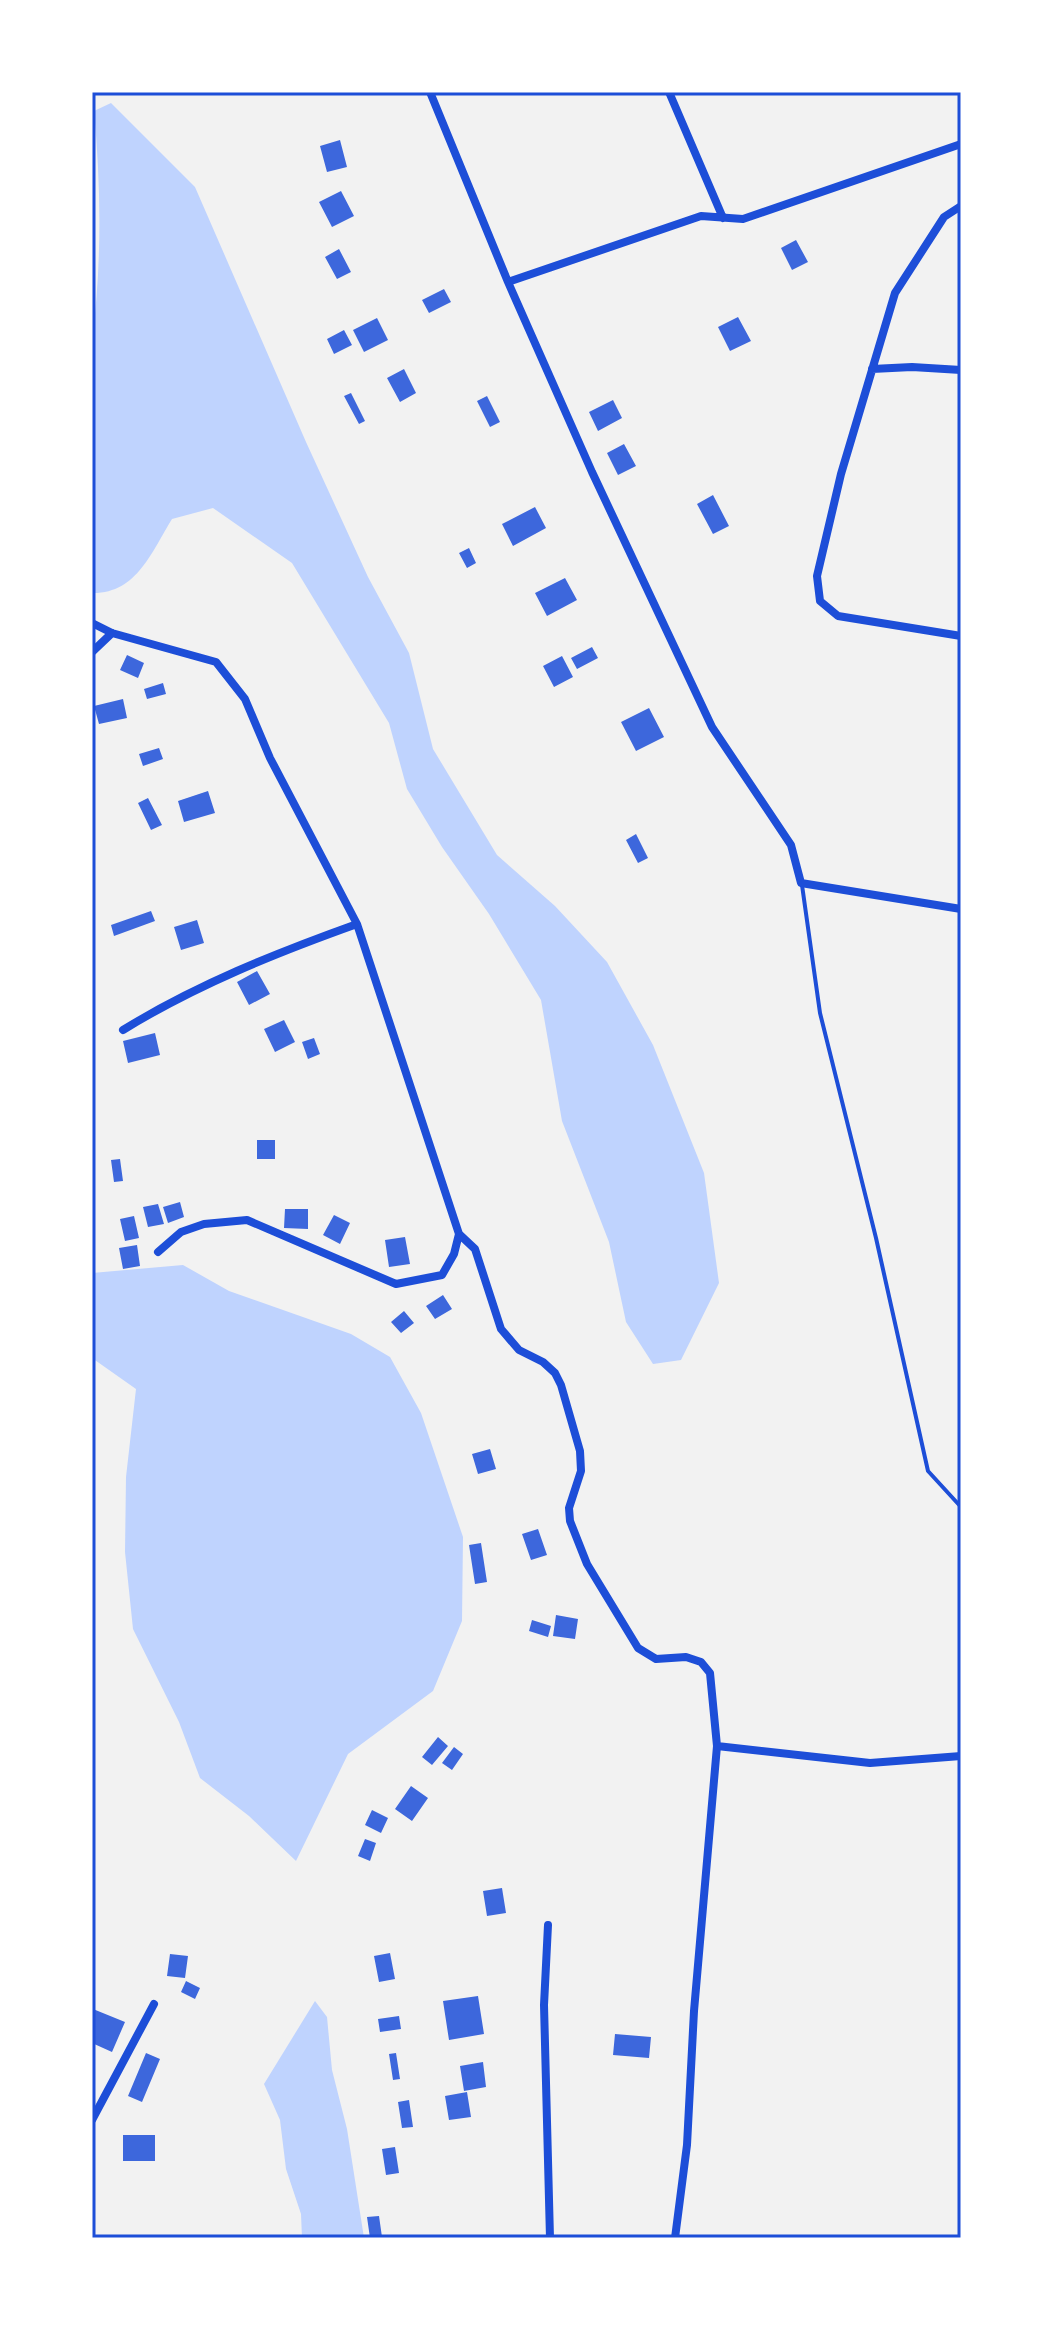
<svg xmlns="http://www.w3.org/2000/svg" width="1053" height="2330" font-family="'PT Sans',sans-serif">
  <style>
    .water { fill: #bfd3fe }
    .building { fill: #3d67dc }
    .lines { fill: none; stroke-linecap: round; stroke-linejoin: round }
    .service { stroke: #1d4ed8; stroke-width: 4 }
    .minor { stroke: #1d4ed8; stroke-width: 8 }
    .neatline { fill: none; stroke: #1d4ed8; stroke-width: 3 }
  </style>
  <rect width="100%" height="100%" fill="#f2f2f2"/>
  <path class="water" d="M111 103 195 187 306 442 368 577 409 653 433 749 497 855 555 906 607 962 653 1045 704 1173 719 1283 681 1360 653 1364 626 1322 609 1242 562 1121 541 1000 489 914 442 847 407 789 389 723 292 563 213 508 172 519C152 551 137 594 92 593V340C102 265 101 186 94 111Z
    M183 1265 229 1291 351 1334 390 1357 421 1413 463 1537 462 1621 433 1691 348 1754 296 1861 249 1816 200 1778 179 1722 133 1629 125 1552 126 1477 136 1389 92 1358V1273Z
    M315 2001 327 2017 332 2070 347 2129 364 2238H302L301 2214 286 2169 280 2120 264 2084Z"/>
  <path class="building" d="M340 140 347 167 327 172 320 146Z
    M341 191 354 216 332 227 319 202Z
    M796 240 808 262 792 270 781 248Z
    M339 249 351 272 337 279 325 257Z
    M444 289 451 302 429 313 422 300Z
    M738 317 751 341 730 351 718 327Z
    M377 318 388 340 364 352 353 330Z
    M344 330 352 345 334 354 327 339Z
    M404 369 416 393 400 402 387 378Z
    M351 393 365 421 359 424 344 396Z
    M487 396 500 422 490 427 477 401Z
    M613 400 622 418 598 431 589 412Z
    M624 444 636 466 618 475 607 453Z
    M713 495 729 526 713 534 697 504Z
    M535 507 546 528 513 546 502 524Z
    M469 548 476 563 467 568 459 553Z
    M565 578 577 600 547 616 535 593Z
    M592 647 598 658 577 669 571 658Z
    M127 655 144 663 138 678 120 670Z
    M562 656 573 677 554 687 543 666Z
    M163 683 166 694 147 699 144 689Z
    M123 699 127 718 99 724 94 706Z
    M649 708 664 737 636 751 621 722Z
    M159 748 163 759 143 766 139 754Z
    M208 791 215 813 184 822 178 801Z
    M148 798 162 825 151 830 138 803Z
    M636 834 648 858 638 863 626 840Z
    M151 911 155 921 114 936 111 925Z
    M197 920 204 943 181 950 174 927Z
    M257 971 270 994 249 1005 237 982Z
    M284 1020 295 1042 275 1052 264 1029Z
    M155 1033 160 1055 128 1063 123 1041Z
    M314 1038 320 1054 308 1059 302 1042Z
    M257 1140H275V1159H257Z
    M120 1159 123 1181 114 1182 111 1160Z
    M180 1202 184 1217 168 1223 163 1207Z
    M158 1204 164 1224 148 1227 143 1207Z
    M285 1209H308V1229L284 1228Z
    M334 1215 350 1223 340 1244 323 1235Z
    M134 1216 139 1238 125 1241 120 1219Z
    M405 1237 410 1264 389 1267 385 1240Z
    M137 1245 140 1266 123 1269 119 1248Z
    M443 1295 452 1309 435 1319 426 1306Z
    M404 1311 414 1323 401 1333 391 1322Z
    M490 1449 496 1469 478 1474 472 1454Z
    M538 1529 547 1555 531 1560 522 1534Z
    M481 1543 487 1582 475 1584 469 1545Z
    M556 1615 578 1619 575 1639 553 1636Z
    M532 1620 551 1626 548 1637 529 1631Z
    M438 1737 448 1746 432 1765 422 1757Z
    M454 1747 463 1754 452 1770 442 1763Z
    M411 1786 428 1798 412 1821 395 1809Z
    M372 1810 388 1818 381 1833 365 1825Z
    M365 1839 376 1843 370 1861 358 1856Z
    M502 1888 506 1913 487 1916 483 1891Z
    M390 1953 395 1979 379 1982 374 1956Z
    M170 1954 188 1956 185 1978 167 1976Z
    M186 1981 200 1988 195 1999 181 1992Z
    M478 1996 484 2034 449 2040 443 2001Z
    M93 2009 125 2022 112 2052 92 2043Z
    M399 2016 401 2029 380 2032 378 2019Z
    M615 2034 651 2037 649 2058 613 2055Z
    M146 2053 160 2059 142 2102 128 2096Z
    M396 2053 400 2079 393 2080 389 2054Z
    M483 2062 486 2087 464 2091 460 2066Z
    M467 2092 471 2117 449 2120 445 2096Z
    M409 2100 413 2127 402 2128 398 2102Z
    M123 2135H155V2161H123Z
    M395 2147 399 2173 386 2175 382 2149Z
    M379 2216 382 2237 370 2238 367 2217Z"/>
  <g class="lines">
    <path class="service" d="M802 885 820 1013 876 1238 928 1471 961 1507"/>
    <path class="minor" d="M430 92 508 282 592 472 712 727 791 845 801 883 961 909
      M669 92 723 218
      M961 206 944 217 895 293 841 474 817 576 820 601 838 616 961 636
      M508 282 701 216 743 219 961 144
      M872 369 912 367 961 370
      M92 623 112 633 216 662 245 699 270 758 357 924 459 1234 475 1249 501 1329 519 1350 543 1362 555 1373 561 1385 580 1451 581 1471 569 1508 570 1521 587 1564 638 1648 656 1659 686 1657 701 1662 710 1673 717 1746 694 2011 687 2145 675 2238
      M92 652 112 633
      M123 1030C196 985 276 953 357 924
      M158 1252 181 1232 204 1224 247 1220 396 1284 442 1275 454 1254 459 1234
      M717 1746 870 1763 961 1756
      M548 1925 544 2005 550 2238
      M92 2120 154 2004"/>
  </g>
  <rect width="1053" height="2330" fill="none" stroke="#ffffff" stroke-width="188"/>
  <rect x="94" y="94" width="865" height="2142" class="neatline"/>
</svg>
